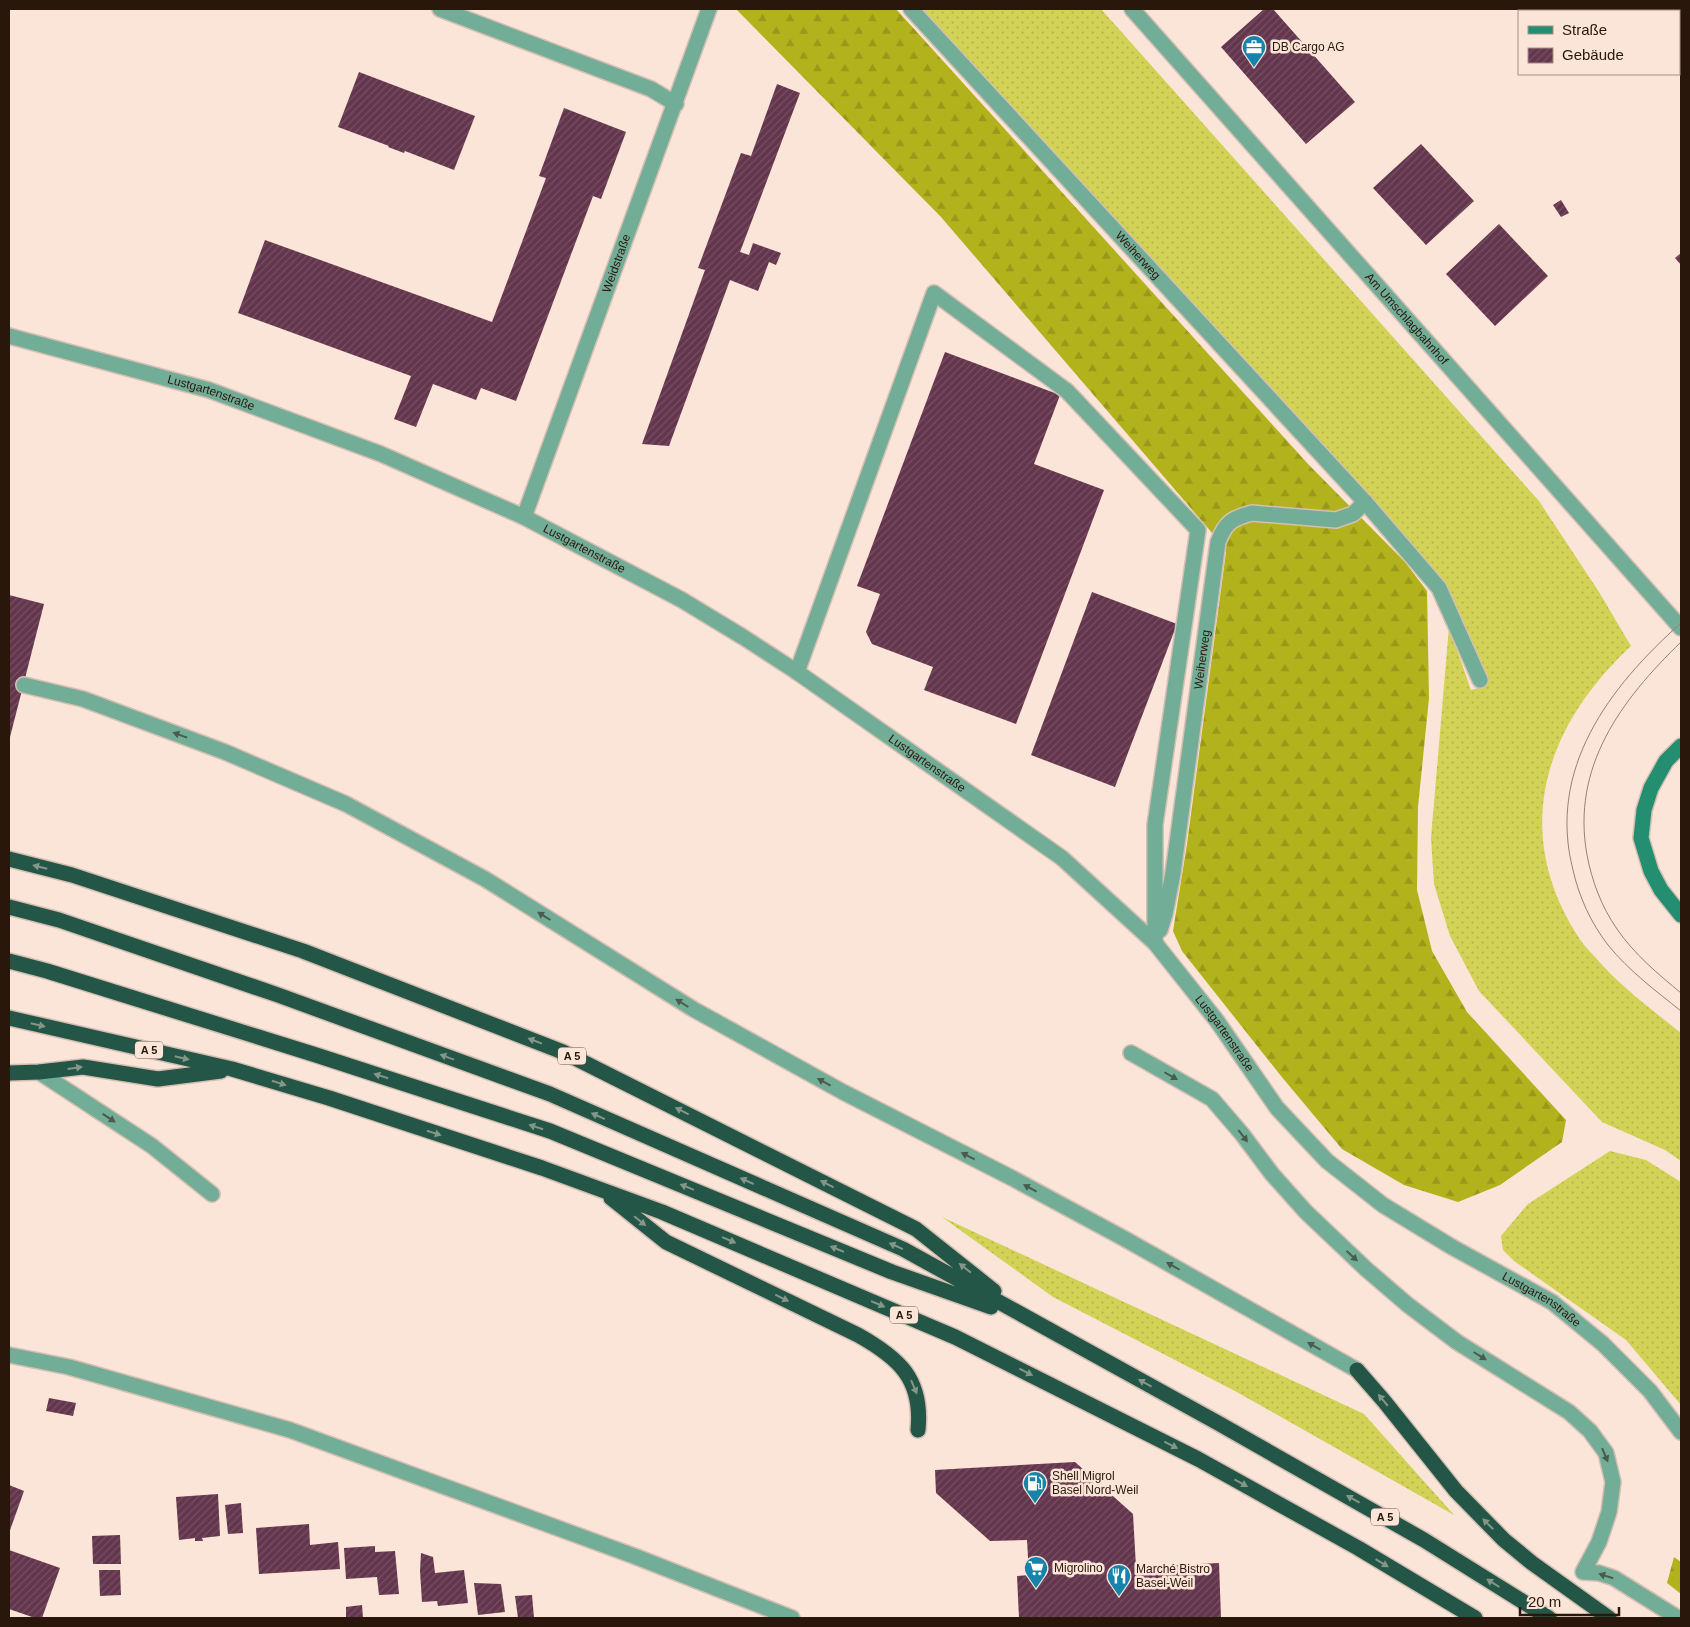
<svg xmlns="http://www.w3.org/2000/svg" width="1690" height="1627" font-family="Helvetica,sans-serif">
  <style>
    .grass { fill: url(#grass-dots) }
    .forest { fill: url(#forest-firs) }
    .building { fill: url(#building-hatch) }
    .lines { fill: none; stroke-linecap: round; stroke-linejoin: round }
    .lane-casing { stroke: #d5bfb3; stroke-width: 18 }
    .street-casing { stroke: #d5bfb3; stroke-width: 18 }
    .secondary-casing { stroke: #d5bfb3; stroke-width: 18 }
    .highway-casing { stroke: #d5bfb3; stroke-width: 18 }
    .lane { stroke: #72ad97; stroke-width: 15 }
    .street { stroke: #72ad97; stroke-width: 15 }
    .secondary { stroke: #238e70; stroke-width: 15 }
    .highway { stroke: #235646; stroke-width: 15 }
    .tram { stroke: #968075; stroke-width: 1 }
    .oneway { fill: #4a5a4b }
    .oneway2 { fill: #849688 }
    .labels { text-anchor: middle; stroke-width: 5; stroke-linejoin: round; paint-order: stroke }
    .shield { fill: #fbe4d8; stroke: #695449; stroke-width: 1 }
    .shield-label { font-size: 11px; font-weight: bold; fill: #2a170c }
    .poi-label { font-size: 12px; fill: #2a170c; stroke: #fbe4d8; text-anchor: start }
    .street-label { font-size: 12px; fill: #2a170c; stroke: #fbe4d8 }
  </style>
  <defs>
    <pattern id="grass-dots" width="8" height="8" patternUnits="userSpaceOnUse" patternTransform="scale(1.25)"><rect width="8" height="8" fill="#d2d356"/><path d="M2 2h.1M6 6h.1" fill="none" stroke="#b4b44a" stroke-width="1.8" stroke-linecap="round"/></pattern>
    <pattern id="forest-firs" width="22" height="20" patternUnits="userSpaceOnUse" patternTransform="scale(1.25)"><rect width="22" height="20" fill="#b2b21d"/><path d="M5 1l3.5 6h-7zM16 11l3.5 6h-7z" fill="#999819"/></pattern>
    <pattern id="building-hatch" width="6" height="6" patternUnits="userSpaceOnUse" patternTransform="scale(1.25)"><rect width="6" height="6" fill="#64364d"/><path d="M-1 1l2-2M0 6l6-6M5 7l2-2" fill="none" stroke="#765062"/></pattern>
  </defs>
  <rect width="100%" height="100%" fill="#fbe4d8"/>
  <path class="grass" d="M911 9H1101L1539 501 1599 592 1631 646C1544 727 1510 832 1579 938 1583 945 1590 951 1596 958 1621 987 1651 1009 1681 1033V1161L1665 1150 1602 1122 1479 991 1450 936 1434 884 1431 838 1449 627 1471 690 1485 686 1480 680 1439 588Z
    M1610 1151 1646 1160 1681 1182V1405L1626 1340 1514 1261 1503 1250 1501 1236 1528 1204Z
    M942 1217 1364 1414 1454 1515 1235 1391 1053 1297Z"/>
  <path class="forest" d="M736 9H896L1308 464 1405 562 1427 591 1429 698 1418 807 1417 890 1432 951 1467 1012 1566 1120 1562 1142 1500 1185 1458 1202 1404 1185 1342 1149 1281 1076 1182 951 1173 931 1187 844 1226 552 1213 534 941 217Z
    M1674 1557 1681 1562V1594L1667 1583Z"/>
  <path class="building" d="M1264 9H1273L1355 102 1306 144 1221 47Z
    M359 72 475 116 454 170 405 151 404 153 388 147 389 146 338 127Z
    M777 84 800 93 740 252 749 255 753 243 781 253 776 265 769 262 758 291 730 280 669 446 642 444 705 270 698 268 741 153 751 156Z
    M564 108 626 132 601 199 593 196 516 401 481 388 476 400 433 384 416 427 394 419 411 376 238 313 265 240 492 322 546 178 539 176Z
    M1421 144 1474 201 1426 245 1373 188Z
    M1561 200 1569 213 1561 217 1553 205Z
    M1499 224 1548 276 1495 326 1446 274Z
    M1681 253V265L1675 258Z
    M945 352 1060 395 1034 464 1104 490 1016 724 924 690 933 667 872 644 866 632 880 594 857 586Z
    M1092 592 1177 624 1115 787 1031 755Z
    M9 595 44 604 9 741Z
    M49 1398 76 1403 73 1416 46 1411Z
    M1075 1462 1133 1514 1136 1567 1219 1563 1221 1618H1019L1017 1576 1029 1575 1027 1540 990 1541 936 1493 935 1470Z
    M9 1485 24 1491 9 1533Z
    M218 1494 220 1536 202 1538 203 1541H195V1538L179 1540 176 1497Z
    M241 1503 243 1533 228 1534 225 1505Z
    M309 1524 310 1545 338 1542 340 1569 259 1574 256 1528Z
    M120 1535 121 1564H93L92 1536Z
    M375 1546V1552L395 1551 399 1594 379 1595 377 1577 346 1579 344 1548Z
    M9 1550 60 1568 42 1618H35L9 1609Z
    M421 1553 433 1557 435 1573 464 1570 468 1603 438 1606 437 1601 422 1602 420 1571Z
    M99 1570H120L121 1595 100 1596Z
    M474 1583 501 1584 505 1612 478 1615Z
    M532 1595 534 1618H518L515 1596Z
    M362 1605 363 1618H346V1607Z"/>
  <g class="lines">
    <g class="lane-casing">
      <g id="lane">
        <path d="M440 9 651 89 676 104"/>
        <path id="s1" d="M911 9 1365 502 1439 588 1480 680"/>
        <path id="s2" d="M524 517 709 9"/>
        <path d="M797 672 934 293 1067 391 1198 530 1155 825V943"/>
        <path d="M24 685 83 699 225 752 346 804 485 879 693 1009 843 1092 1012 1178 1125 1239 1357 1370"/>
        <path id="s3" d="M1160 930 1165 914 1173 873 1218 542C1225 523 1232 518 1252 513L1336 520 1353 514 1365 502"/>
        <path d="M1131 1053 1212 1099 1242 1134 1272 1174 1306 1212 1366 1269 1408 1305 1457 1342 1569 1412 1590 1431 1606 1453 1613 1482 1609 1512 1599 1542 1583 1572 1599 1573 1614 1578 1678 1618"/>
        <path d="M39 1072 152 1146 212 1194"/>
        <path d="M9 1355 69 1367 290 1430 634 1556 792 1618"/>
      </g>
    </g>
    <g class="street-casing">
      <g id="street">
        <path id="s4" d="M1132 9 1681 628"/>
        <path id="s5" d="M9 336 209 390 381 454 524 517 682 600 743 637 797 672 1062 858 1155 943 1217 1021 1277 1108 1327 1161 1383 1205 1452 1247 1552 1302 1603 1344 1650 1391 1681 1432"/>
      </g>
    </g>
    <g class="secondary-casing">
      <path id="secondary" d="M1681 746 1666 761 1651 788 1644 810 1641 838 1651 871 1661 890 1681 915"/>
    </g>
    <g class="highway-casing">
      <path id="highway" d="M9 859 72 875 303 951 563 1052 916 1229 994 1291
        M9 907 59 920 278 995 550 1094 903 1249 1218 1423 1424 1540 1549 1618
        M9 961 47 971 316 1055 550 1131 892 1272 991 1307
        M9 1018 232 1069 329 1098 542 1168 662 1212 955 1337 1198 1459 1358 1548 1475 1618
        M9 1073 39 1072 83 1067 158 1079 221 1071
        M611 1198 666 1242 858 1335C899 1358 923 1379 918 1430
        M1357 1370 1384 1401 1456 1491 1504 1540 1532 1563 1609 1618"/>
    </g>
    <use href="#lane" class="lane"/>
    <use href="#street" class="street"/>
    <use href="#secondary" class="secondary"/>
    <use href="#highway" class="highway"/>
    <path class="tram" d="M1681 623C1609 687 1547 769 1573 870 1579 897 1591 923 1608 945 1629 971 1656 991 1681 1011
      M1681 642C1621 700 1571 767 1587 855 1592 881 1601 906 1617 929 1634 954 1658 974 1681 993"/>
  </g>
  <defs><path id="oneway-solid" d="M-6-.8H1V-3.2L6.5 0L1 3.2V.8H-6Z" transform="scale(1.25)"/></defs>
  <g class="oneway">
    <use href="#oneway-solid" transform="translate(180 735) rotate(-160)"/>
    <use href="#oneway-solid" transform="translate(544 916) rotate(-148)"/>
    <use href="#oneway-solid" transform="translate(682 1003) rotate(-148)"/>
    <use href="#oneway-solid" transform="translate(1171 1076) rotate(30)"/>
    <use href="#oneway-solid" transform="translate(824 1082) rotate(-151)"/>
    <use href="#oneway-solid" transform="translate(109 1118) rotate(33)"/>
    <use href="#oneway-solid" transform="translate(1243 1136) rotate(52)"/>
    <use href="#oneway-solid" transform="translate(968 1156) rotate(-153)"/>
    <use href="#oneway-solid" transform="translate(1030 1188) rotate(-152)"/>
    <use href="#oneway-solid" transform="translate(1352 1256) rotate(43)"/>
    <use href="#oneway-solid" transform="translate(1173 1266) rotate(-150)"/>
    <use href="#oneway-solid" transform="translate(1314 1346) rotate(-150)"/>
    <use href="#oneway-solid" transform="translate(1480 1356) rotate(32)"/>
    <use href="#oneway-solid" transform="translate(1605 1455) rotate(67)"/>
    <use href="#oneway-solid" transform="translate(1606 1576) rotate(-163)"/>
  </g>
  <g class="oneway2">
    <use href="#oneway-solid" transform="translate(40 867) rotate(-166)"/>
    <use href="#oneway-solid" transform="translate(38 1025) rotate(13)"/>
    <use href="#oneway-solid" transform="translate(535 1041) rotate(-159)"/>
    <use href="#oneway-solid" transform="translate(447 1057) rotate(-160)"/>
    <use href="#oneway-solid" transform="translate(182 1058) rotate(13)"/>
    <use href="#oneway-solid" transform="translate(75 1068) rotate(-8)"/>
    <use href="#oneway-solid" transform="translate(381 1076) rotate(-162)"/>
    <use href="#oneway-solid" transform="translate(279 1083) rotate(17)"/>
    <use href="#oneway-solid" transform="translate(682 1111) rotate(-153)"/>
    <use href="#oneway-solid" transform="translate(598 1116) rotate(-156)"/>
    <use href="#oneway-solid" transform="translate(536 1127) rotate(-162)"/>
    <use href="#oneway-solid" transform="translate(434 1133) rotate(18)"/>
    <use href="#oneway-solid" transform="translate(747 1181) rotate(-156)"/>
    <use href="#oneway-solid" transform="translate(827 1184) rotate(-153)"/>
    <use href="#oneway-solid" transform="translate(687 1187) rotate(-158)"/>
    <use href="#oneway-solid" transform="translate(640 1221) rotate(39)"/>
    <use href="#oneway-solid" transform="translate(729 1240) rotate(23)"/>
    <use href="#oneway-solid" transform="translate(896 1246) rotate(-156)"/>
    <use href="#oneway-solid" transform="translate(837 1249) rotate(-158)"/>
    <use href="#oneway-solid" transform="translate(965 1268) rotate(-142)"/>
    <use href="#oneway-solid" transform="translate(782 1298) rotate(26)"/>
    <use href="#oneway-solid" transform="translate(878 1304) rotate(23)"/>
    <use href="#oneway-solid" transform="translate(1026 1372) rotate(27)"/>
    <use href="#oneway-solid" transform="translate(1145 1383) rotate(-151)"/>
    <use href="#oneway-solid" transform="translate(914 1387) rotate(67)"/>
    <use href="#oneway-solid" transform="translate(1383 1400) rotate(-130)"/>
    <use href="#oneway-solid" transform="translate(1171 1445) rotate(27)"/>
    <use href="#oneway-solid" transform="translate(1241 1483) rotate(29)"/>
    <use href="#oneway-solid" transform="translate(1353 1499) rotate(-151)"/>
    <use href="#oneway-solid" transform="translate(1488 1524) rotate(-135)"/>
    <use href="#oneway-solid" transform="translate(1382 1563) rotate(31)"/>
    <use href="#oneway-solid" transform="translate(1493 1583) rotate(-148)"/>
  </g>
  <defs>
    <g id="office-pin" transform="scale(1.25)"><path d="M0 17L-7.5 6A9.5 9.5 0 1 1 7.5 6Z" fill="#1783ab" stroke="#fbe4d8"/><path d="M-6-3h4V-5.5h4V-3h4V5H-6ZM-1-4.5V-3h2v-1.5ZM-6 0V1H6V0Z" fill="#fff"/></g>
    <g id="fuel-pin" transform="scale(1.25)"><path d="M0 17L-7.5 6A9.5 9.5 0 1 1 7.5 6Z" fill="#1783ab" stroke="#fbe4d8"/><path d="M-5.5-6h7V0h2V4h1.3V-2.5L3-4.5l.8-.8L6-3V5H2.5V1h-1V6h-7ZM-4.2-4.7v3.2H.2V-4.7Z" fill="#fff"/></g>
    <g id="supermarket-pin" transform="scale(1.25)"><path d="M0 17L-7.5 6A9.5 9.5 0 1 1 7.5 6Z" fill="#1783ab" stroke="#fbe4d8"/><path d="M-6-5.5h2.5l.6 2H6L4.5 2H-2.5L-4.4-4H-6ZM-1.5 3.2a1.3 1.3 0 1 0 .1 0ZM3 3.2a1.3 1.3 0 1 0 .1 0Z" fill="#fff"/></g>
    <g id="restaurant-pin" transform="scale(1.25)"><path d="M0 17L-7.5 6A9.5 9.5 0 1 1 7.5 6Z" fill="#1783ab" stroke="#fbe4d8"/><path d="M-5-6h1v4h1v-4h1v4h1v-4h1v5L-1.5 .5V6h-2V.5L-5-1ZM5-6V6H3V1.5H1.5Q1.5-4 5-6Z" fill="#fff"/></g>
  </defs>
  <g fill-rule="evenodd">
    <use href="#office-pin" x="1254" y="47"/>
    <use href="#fuel-pin" x="1035" y="1483"/>
    <use href="#supermarket-pin" x="1036" y="1568"/>
    <use href="#restaurant-pin" x="1119" y="1576"/>
  </g>
  <g class="labels">
    <g class="shield">
      <rect x="135" y="1041.5" width="28" height="17" rx="4"/>
      <rect x="558" y="1047.5" width="28" height="17" rx="4"/>
      <rect x="890" y="1306.5" width="28" height="17" rx="4"/>
      <rect x="1371" y="1508.5" width="28" height="17" rx="4"/>
    </g>
    <g class="shield-label">
      <text x="149" y="1054">A 5</text>
      <text x="572" y="1060">A 5</text>
      <text x="904" y="1319">A 5</text>
      <text x="1385" y="1521">A 5</text>
    </g>
    <g class="poi-label">
      <text x="1272" y="51">DB Cargo AG</text>
      <text x="1052" y="1480">Shell Migrol<tspan x="1052" dy="14">Basel Nord-Weil</tspan></text>
      <text x="1054" y="1572">Migrolino</text>
      <text x="1136" y="1573">Marché Bistro<tspan x="1136" dy="14">Basel-Weil</tspan></text>
    </g>
    <g class="street-label">
      <text dy="4" stroke="none"><textPath href="#s1" startOffset="335">Weiherweg</textPath></text>
      <text dy="4" stroke="none"><textPath href="#s2" startOffset="270">Weidstraße</textPath></text>
      <text dy="4" stroke="none"><textPath href="#s4" startOffset="414">Am Umschlagbahnhof</textPath></text>
      <text dy="4" stroke="none"><textPath href="#s5" startOffset="210">Lustgartenstraße</textPath></text>
      <text dy="4" stroke="none"><textPath href="#s5" startOffset="615">Lustgartenstraße</textPath></text>
      <text dy="4" stroke="none"><textPath href="#s3" startOffset="274">Weiherweg</textPath></text>
      <text dy="4" stroke="none"><textPath href="#s5" startOffset="1020">Lustgartenstraße</textPath></text>
      <text dy="4" stroke="none"><textPath href="#s5" startOffset="1425">Lustgartenstraße</textPath></text>
      <text dy="4" stroke="none"><textPath href="#s5" startOffset="1845">Lustgartenstraße</textPath></text>
    </g>
  </g>
  <rect width="1690" height="1627" fill="none" stroke="#2a170c" stroke-width="20"/>
  <rect x="1518" y="10" width="162" height="65" fill="#fbe4d8" stroke="#a79286"/>
  <rect x="1528" y="26" width="25" height="8" fill="#238e70" stroke="#a79286"/>
  <text x="1562" y="35" font-size="15" fill="#2a170c">Straße</text>
  <rect x="1528" y="48" width="25" height="15" fill="url(#building-hatch)" stroke="#a79286"/>
  <text x="1562" y="60" font-size="15" fill="#2a170c">Gebäude</text>
  <path d="M1520 1607v8h99v-8" fill="none" stroke="#2a170c" stroke-width="2.5"/>
  <text x="1528" y="1607" font-size="15" fill="#2a170c" stroke="#fbe4d8" stroke-width="4" paint-order="stroke">20 m</text>
</svg>
